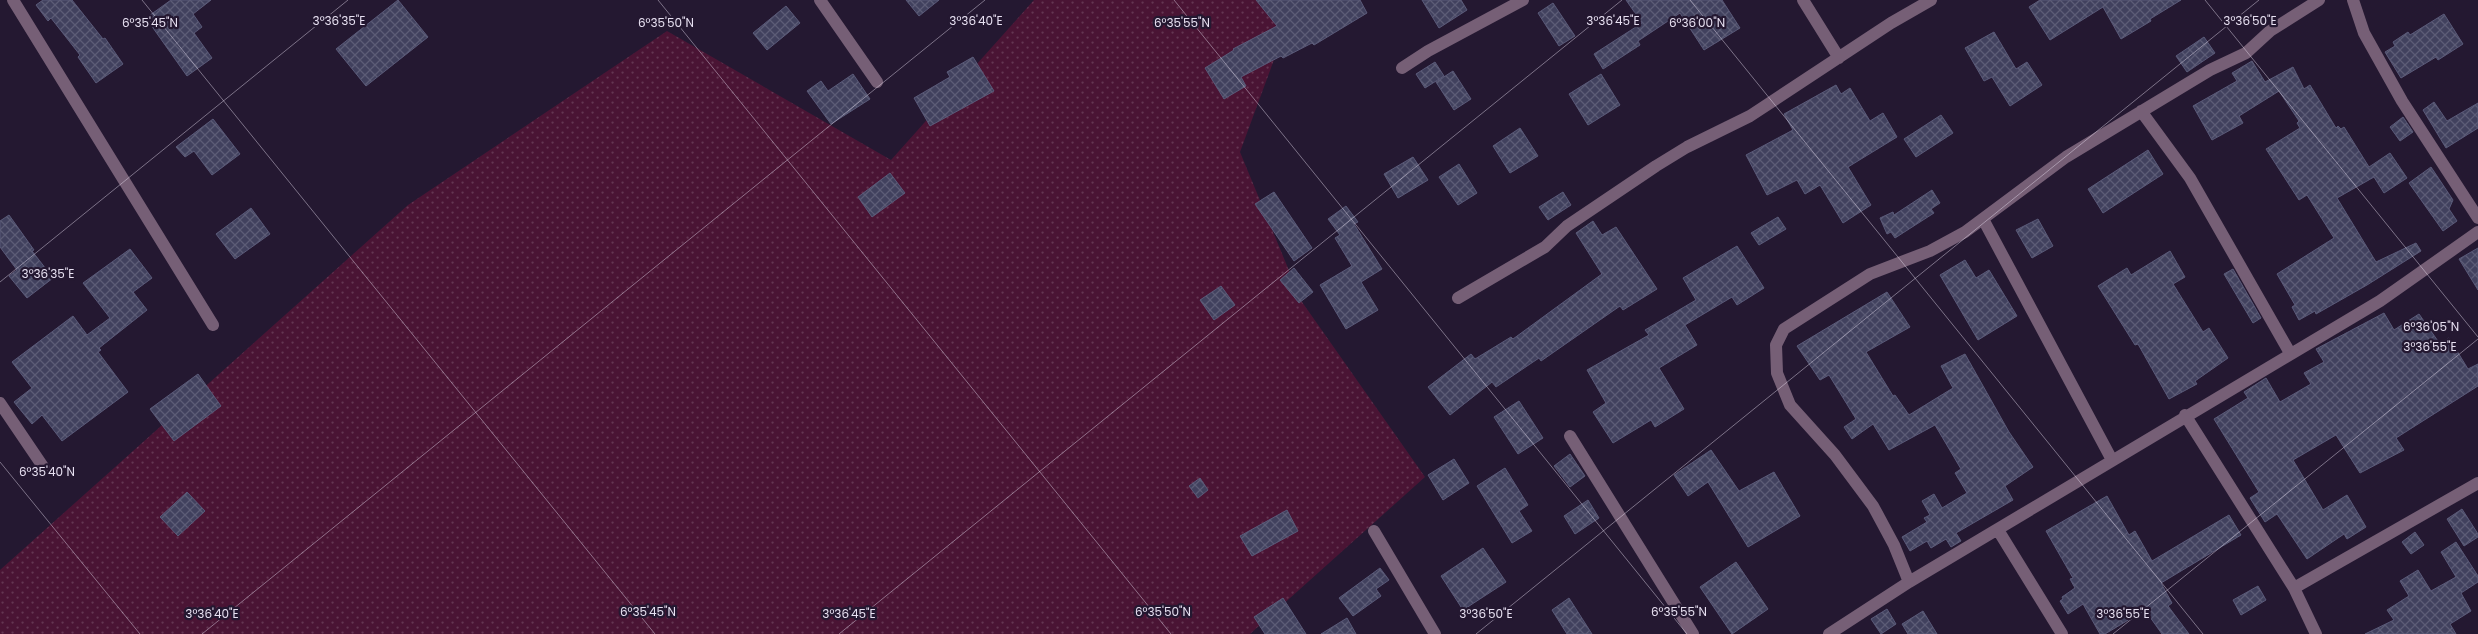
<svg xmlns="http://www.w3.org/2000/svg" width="2478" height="634" font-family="Poppins,sans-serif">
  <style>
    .grass { fill: url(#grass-dots) }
    .building { fill: url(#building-cross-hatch); stroke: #5a5a79 }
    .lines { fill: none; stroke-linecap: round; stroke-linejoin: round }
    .street { stroke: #765f76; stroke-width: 12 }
    .ticks { fill: none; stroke: #e8e1f2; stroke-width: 1; stroke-opacity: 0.45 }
    .ticks-label { font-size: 12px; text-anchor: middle; fill: #e8e1f2; stroke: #241831; stroke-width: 4.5; stroke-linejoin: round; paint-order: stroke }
  </style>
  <defs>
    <pattern id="grass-dots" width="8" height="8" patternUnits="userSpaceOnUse" patternTransform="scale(1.25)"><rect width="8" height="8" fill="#4a1434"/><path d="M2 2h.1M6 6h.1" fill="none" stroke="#643652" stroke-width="1.8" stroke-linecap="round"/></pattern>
    <pattern id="building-cross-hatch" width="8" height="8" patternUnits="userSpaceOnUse" patternTransform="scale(1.25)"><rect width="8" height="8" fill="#41415e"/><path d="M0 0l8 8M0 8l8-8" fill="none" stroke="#5c5c76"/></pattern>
  </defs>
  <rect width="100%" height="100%" fill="#241831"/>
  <path class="grass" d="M1034 0H1296L1240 152 1302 302 1425 477 1250 634H0V570L408 205 667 31 891 160Z"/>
  <path class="building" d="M43 0H72L103 39 105 38 123 64 96 83 78 57 80 55 51 18 48 21 36 5Z
    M171 0H211L193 14 202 27 194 33 212 58 187 76 146 18Z
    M398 0 428 37 366 86 336 49Z
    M906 0H939L919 16Z
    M1256 0H1360L1367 13 1314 45 1312 43 1283 58 1281 56 1241 77 1246 86 1224 99 1205 68 1234 50 1233 49 1277 26Z
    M1422 0H1461L1467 10 1439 28Z
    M1626 0H1722L1740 28 1704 50 1680 13 1638 41 1640 45 1603 69 1594 54 1642 23Z
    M2040 0H2181L2150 19 2151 21 2121 39 2103 7 2050 40 2029 7Z
    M1553 3 1575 36 1559 46 1538 13Z
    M786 6 800 23 767 50 753 33Z
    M2444 14 2463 44 2438 60 2436 57 2401 78 2385 52 2395 46 2393 42 2408 32 2410 35Z
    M1994 32 2016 69 2027 62 2042 85 2010 106 1992 77 1984 81 1965 48Z
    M2204 37 2215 53 2187 72 2176 56Z
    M973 57 994 91 930 126 914 98 950 77 947 72Z
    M2252 61 2265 82 2293 67 2304 89 2310 85 2336 128 2338 126 2341 129 2344 127 2369 167 2390 153 2407 178 2384 193 2374 177 2337 198 2376 262 2416 243 2421 251 2367 285 2316 314 2315 311 2299 320 2292 307 2295 305 2277 274 2334 238 2307 195 2299 200 2266 149 2300 128 2297 123 2299 121 2279 91 2239 116 2243 123 2212 140 2193 106 2237 81 2232 73Z
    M1435 62 1444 76 1425 88 1416 74Z
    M1453 71 1471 99 1454 110 1436 82Z
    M853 74 870 99 831 124 807 91 821 81 828 91Z
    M1601 74 1620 105 1588 125 1569 94Z
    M1836 85 1841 94 1850 88 1870 121 1883 113 1897 137 1848 167 1871 205 1843 223 1820 185 1805 194 1797 180 1767 195 1746 155 1793 130 1784 114Z
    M2434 102 2447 121 2478 103V128L2446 148 2423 110Z
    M1941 115 1953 133 1916 157 1904 139Z
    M2403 117 2413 132 2400 141 2390 127Z
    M213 119 240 154 212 175 194 151 185 157 176 147Z
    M1520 128 1538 156 1510 173 1493 146Z
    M2148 150 2163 174 2103 213 2088 189Z
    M1413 157 1428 180 1398 198 1384 174Z
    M1459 164 1477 193 1458 205 1439 177Z
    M2431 167 2453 200 2449 209 2457 221 2443 231 2409 183Z
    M890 173 905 193 872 217 858 197Z
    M1932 190 1940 203 1931 209 1934 213 1895 238 1891 232 1887 234 1880 218 1893 212 1894 215Z
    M1274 192 1312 248 1294 261 1255 204Z
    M1563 192 1571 205 1548 220 1539 207Z
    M1346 206 1358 222 1354 224 1382 269 1361 282 1378 310 1346 329 1320 285 1352 266 1335 238 1340 235 1328 219Z
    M251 208 270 234 235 259 216 234Z
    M9 215 34 250 32 251 53 278 27 298 9 276 17 270 0 247V221Z
    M1778 217 1786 229 1759 245 1751 233Z
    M2038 219 2053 246 2032 258 2016 230Z
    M1593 221 1602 235 1616 227 1657 289 1623 310 1620 306 1541 361 1539 358 1496 387 1492 382 1450 415 1428 387 1471 354 1475 359 1511 337 1513 339 1602 274 1576 233Z
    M1737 246 1764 288 1737 305 1732 297 1685 325 1697 345 1659 368 1684 409 1655 427 1651 420 1613 443 1593 412 1606 403 1587 370 1649 335 1645 330 1696 300 1683 278Z
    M2478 248V290L2459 259Z
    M130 249 152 278 133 292 147 310 99 348 101 350 98 352 128 392 62 441 42 415 32 424 14 402 32 388 12 362 73 316 87 335 110 318 83 283Z
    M2170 251 2185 277 2173 284 2203 332 2209 328 2228 358 2195 381 2197 384 2169 399 2138 344 2135 345 2098 286 2127 268 2131 275Z
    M1965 260 1976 278 1989 270 2017 316 1978 340 1940 275Z
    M1294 268 1313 292 1299 303 1280 280Z
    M2233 269 2261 318 2253 323 2224 274Z
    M1221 286 1235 305 1214 320 1200 300Z
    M1887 292 1910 327 1866 352 1893 396 1895 395 1909 415 1953 388 1941 366 1965 354 2009 432 2033 467 2005 486 2013 500 1956 533 1961 541 1951 547 1946 539 1931 548 1927 541 1910 551 1902 537 1927 522 1924 518 1930 515 1922 501 1934 494 1942 508 1967 493 1955 473 1961 469 1935 425 1889 450 1873 424 1852 439 1844 427 1856 419 1829 375 1820 380 1797 346Z
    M2384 313 2394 330 2419 314 2440 344 2449 338 2468 369 2478 364V386L2396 438 2404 450 2360 473 2336 435 2293 460 2323 510 2347 495 2366 527 2347 539 2344 534 2307 559 2277 514 2265 522 2250 498 2259 492 2214 419 2248 398 2244 392 2266 378 2280 402 2311 384 2304 373 2324 362 2316 349Z
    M198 374 221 406 174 441 150 409Z
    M1519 401 1543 438 1518 454 1494 417Z
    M1711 450 1739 491 1774 472 1800 516 1748 547 1708 482 1688 496 1674 475Z
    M1570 454 1585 476 1570 487 1554 466Z
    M1454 459 1469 483 1443 500 1428 475Z
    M1505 468 1528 505 1519 511 1532 531 1512 543 1477 486Z
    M1200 478 1208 490 1198 498 1189 486Z
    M187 492 205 511 178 536 160 517Z
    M2107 496 2129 535 2135 531 2152 561 2229 515 2241 535 2161 583 2172 603 2168 606 2189 634H2162L2145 610 2105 634H2100L2083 604 2068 614 2060 601 2063 599 2062 597 2075 588 2070 579 2073 578 2046 531Z
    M1588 500 1599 518 1575 534 1564 516Z
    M2462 509 2478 534V537L2464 546 2447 519Z
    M1287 510 1298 531 1252 556 1240 536Z
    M2415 532 2424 545 2411 554 2402 542Z
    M2456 542 2478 576V582L2461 593 2471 611 2450 624 2456 634H2365L2394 620 2387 610 2409 596 2400 581 2418 570 2431 591 2456 577 2441 552Z
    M1483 548 1506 582 1463 610 1441 576Z
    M1736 562 1768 609 1732 634 1700 587Z
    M1380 568 1389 580 1376 589 1381 596 1353 616 1339 598Z
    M2258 586 2266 600 2241 615 2233 600Z
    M1283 598 1306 634H1265L1254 617Z
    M1569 598 1592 634H1567L1552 610Z
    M1887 609 1896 624 1881 634 1871 619Z
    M1923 611 1937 634H1908L1902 624Z
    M1347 618 1356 634H1321Z"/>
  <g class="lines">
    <path class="street" d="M13 0 213 325
      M820 0 877 82
      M1803 0 1839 58
      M2353 0 2364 33 2402 101 2478 218
      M1402 68 1428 51 1523 0
      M2141 111 2190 178 2290 353
      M1983 219 2112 460
      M1458 298 1545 247 1567 226 1656 166 1687 147 1750 116 1891 23 1931 0
      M0 403 44 468
      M2185 415 2294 588 2316 634
      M1570 436 1693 634
      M1998 530 2062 634
      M1374 531 1435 634
      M1909 582 1894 545 1873 506 1835 455 1790 405 1777 373 1776 345 1784 329 1870 274 1930 251 1965 232 2066 157 2210 70 2246 53 2270 31 2319 0
      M2294 588 2478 483
      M1829 634 1909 582 2380 301 2478 232"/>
  </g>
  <path class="ticks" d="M142 0 655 634M658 0 1171 634M1174 0 1687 634M1690 0 2203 634M2205 0 2478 337M0 282 348 0M0 462 140 634M202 634 985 0M839 634 1622 0M1476 634 2259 0M2113 634 2478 339"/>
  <g class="ticks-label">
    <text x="339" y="25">3°36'35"E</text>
    <text x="976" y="25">3°36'40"E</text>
    <text x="1613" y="25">3°36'45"E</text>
    <text x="2250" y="25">3°36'50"E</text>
    <text x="150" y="27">6°35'45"N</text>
    <text x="666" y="27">6°35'50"N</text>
    <text x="1182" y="27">6°35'55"N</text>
    <text x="1697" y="27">6°36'00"N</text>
    <text x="48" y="278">3°36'35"E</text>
    <text x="2431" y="331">6°36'05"N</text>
    <text x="2430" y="351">3°36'55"E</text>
    <text x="47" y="476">6°35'40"N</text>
    <text x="648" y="616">6°35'45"N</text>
    <text x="1163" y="616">6°35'50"N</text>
    <text x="1679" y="616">6°35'55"N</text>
    <text x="212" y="618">3°36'40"E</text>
    <text x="849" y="618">3°36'45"E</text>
    <text x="1486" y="618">3°36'50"E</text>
    <text x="2123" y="618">3°36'55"E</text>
  </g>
</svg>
